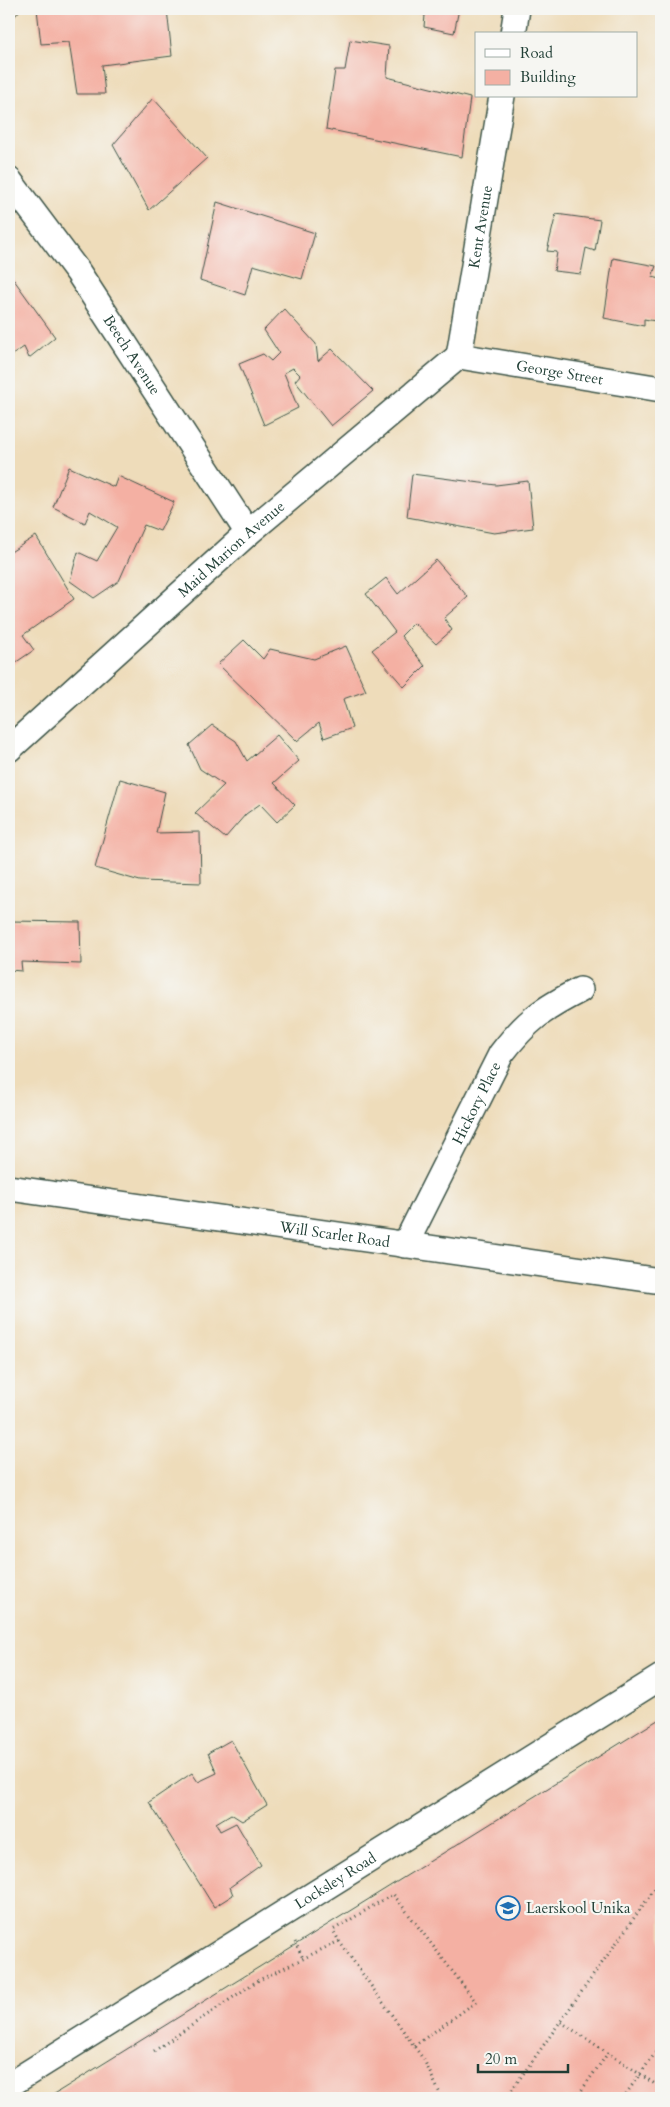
<svg xmlns="http://www.w3.org/2000/svg" width="670" height="2107" font-family="Cardo,serif">
  <style>
    .building { fill: #f4b0a3 }
    .lines { fill: none; stroke-linecap: round; stroke-linejoin: round }
    .minor-casing { stroke: #3e5548; stroke-width: 28 }
    .path { stroke: #3e5548; stroke-width: 3; stroke-dasharray: 1 4; stroke-linecap: butt }
    .minor { stroke: #fff; stroke-width: 25 }
    .labels { text-anchor: middle; stroke-width: 4.5; stroke-linejoin: round; paint-order: stroke }
    .street-label { font-size: 15px; fill: #1f3d34; stroke: #f6f6f2 }
    .poi-label { font-size: 15px; fill: #1f3d34; stroke: #f6f6f2; text-anchor: start }
  </style>
  <rect width="100%" height="100%" fill="#f6f6f2"/>
  <filter id="ink" filterUnits="userSpaceOnUse"><feTurbulence type="fractalNoise" baseFrequency=".02" numOctaves="2"/><feDisplacementMap in="SourceGraphic" scale="10" xChannelSelector="R" yChannelSelector="G"/><feConvolveMatrix kernelMatrix="1 2 1 2 8 2 1 2 1" color-interpolation-filters="sRGB"/></filter>
  <filter id="wash" filterUnits="userSpaceOnUse"><feTurbulence type="fractalNoise" baseFrequency=".0096" numOctaves="4" result="noise"/><feDisplacementMap in="SourceGraphic" scale="20" xChannelSelector="R" yChannelSelector="G"/><feGaussianBlur stdDeviation="1.12" result="paint"/><feColorMatrix in="noise" values="0 0 0 0 0 0 0 0 0 0 0 0 0 0 0 0 0 1.4 0 .05"/><feComposite in="paint" operator="in"/></filter>
  <g filter="url(#wash)">
    <rect width="100%" height="100%" fill="#eedcba"/>
    <g id="blocks">
      <path class="building" d="M9 9H21L9 23Z
        M37 9H167L172 56 102 65 105 94H77L69 42 41 44Z
        M404 9H459L454 33 424 27 425 15Z
        M350 40 389 46 387 77 470 98 462 157 326 129 335 70H345Z
        M153 98 207 158 149 210 113 145Z
        M217 202 315 233 302 279 253 265 245 295 200 280Z
        M556 214 600 220 595 251 586 248 581 274 554 271 557 252 547 251Z
        M613 258 656 266 652 277 661 279V322L644 319V326L604 318Z
        M9 273 55 337 29 358 24 347 9 357Z
        M284 309 316 344 318 361 332 349 373 391 331 426 295 381 300 375 293 368 284 373 298 408 264 425 239 364 263 354 271 361 279 353 264 330Z
        M69 467 114 487 118 476 174 502 160 531 144 525 119 581 94 598 70 581 78 552 97 561 117 527 90 511 85 523 53 507Z
        M412 474 496 485 528 481 533 528 494 533 407 517Z
        M36 536 74 599 23 635 34 650 9 667V553Z
        M436 560 468 597 444 618 452 630 436 644 414 623 401 636 425 666 404 687 372 650 395 632 366 594 386 578 398 594Z
        M244 640 263 659 270 649 314 659 346 646 366 691 343 699 352 728 324 738 319 723 297 741 218 664Z
        M212 725 236 741 247 761 277 735 299 761 274 783 295 805 277 822 260 804 246 814 225 838 195 813 224 785 200 769 189 745Z
        M120 779 165 792 156 833 200 832 201 883 140 881 95 868Z
        M9 921 80 922 81 964 21 962 22 971 9 970Z
        M661 1718V2098H48Z
        M231 1740 267 1805 242 1821 231 1814 216 1823 220 1831 236 1823 261 1865 230 1887 233 1895 214 1907 149 1802 192 1773 198 1782 217 1773 208 1753Z"/>
    </g>
  </g>
  <g filter="url(#ink)">
    <use href="#blocks" fill-opacity="0" stroke="#3e5548" stroke-width="1"/>
    <g class="lines">
      <g class="minor-casing">
        <g id="minor">
          <path d="M513 34 517 9"/>
          <path id="s1" d="M9 180 78 272 248 533"/>
          <path id="s2" d="M459 356 502 96"/>
          <path id="s3" d="M459 356 661 389"/>
          <path id="s4" d="M9 749 248 533 459 356"/>
          <path id="s5" d="M9 1188 661 1281"/>
          <path id="s6" d="M405 1245 501 1054C527 1020 543 1009 580 990"/>
          <path id="s7" d="M9 2085 661 1677"/>
        </g>
      </g>
      <path class="path" d="M295 1942 304 1960
        M561 2022 661 2088
        M414 2046 476 2002 393 1894 333 1930 339 1941 424 2060 442 2098
        M154 2051 257 1981 339 1941
        M506 2098 661 1880
        M576 2098 608 2053
        M623 2098 661 2045"/>
      <use href="#minor" class="minor"/>
    </g>
  </g>
  <defs>
    <g id="school-ring" transform="scale(1.25)"><circle r="9.5" fill="#f6f6f2" stroke="#1f6fb2" stroke-width="1.5"/><path d="M0-5L7-2L0 1L-7-2ZM-4 1L0 2.5L4 1V4Q0 6-4 4Z" fill="#1f6fb2"/></g>
  </defs>
  <g fill-rule="evenodd">
    <use href="#school-ring" x="508" y="1908"/>
  </g>
  <g class="labels">
    <g class="street-label">
      <text dy="5" stroke="none"><textPath href="#s2" startOffset="131">Kent Avenue</textPath></text>
      <text dy="5" stroke="none"><textPath href="#s1" startOffset="214">Beech Avenue</textPath></text>
      <text dy="5" stroke="none"><textPath href="#s3" startOffset="102">George Street</textPath></text>
      <text dy="5" stroke="none"><textPath href="#s4" startOffset="299">Maid Marion Avenue</textPath></text>
      <text dy="5" stroke="none"><textPath href="#s6" startOffset="159">Hickory Place</textPath></text>
      <text dy="5" stroke="none"><textPath href="#s5" startOffset="329">Will Scarlet Road</textPath></text>
      <text dy="5" stroke="none"><textPath href="#s7" startOffset="385">Locksley Road</textPath></text>
    </g>
    <g class="poi-label">
      <text x="526" y="1913">Laerskool Unika</text>
    </g>
  </g>
  <rect width="670" height="2107" fill="none" stroke="#f6f6f2" stroke-width="30"/>
  <rect x="475" y="32" width="162" height="65" fill="#f6f6f2" stroke="#a0aca6"/>
  <rect x="485" y="49" width="25" height="8" fill="#ffffff" stroke="#a0aca6"/>
  <text x="520" y="58" font-size="15" fill="#1f3d34">Road</text>
  <rect x="485" y="70" width="25" height="15" fill="#f4b0a3" stroke="#a0aca6"/>
  <text x="520" y="82" font-size="15" fill="#1f3d34">Building</text>
  <path d="M478 2064v8h90v-8" fill="none" stroke="#1f3d34" stroke-width="2.5"/>
  <text x="485" y="2064" font-size="15" fill="#1f3d34" stroke="#f6f6f2" stroke-width="4" paint-order="stroke">20 m</text>
</svg>
